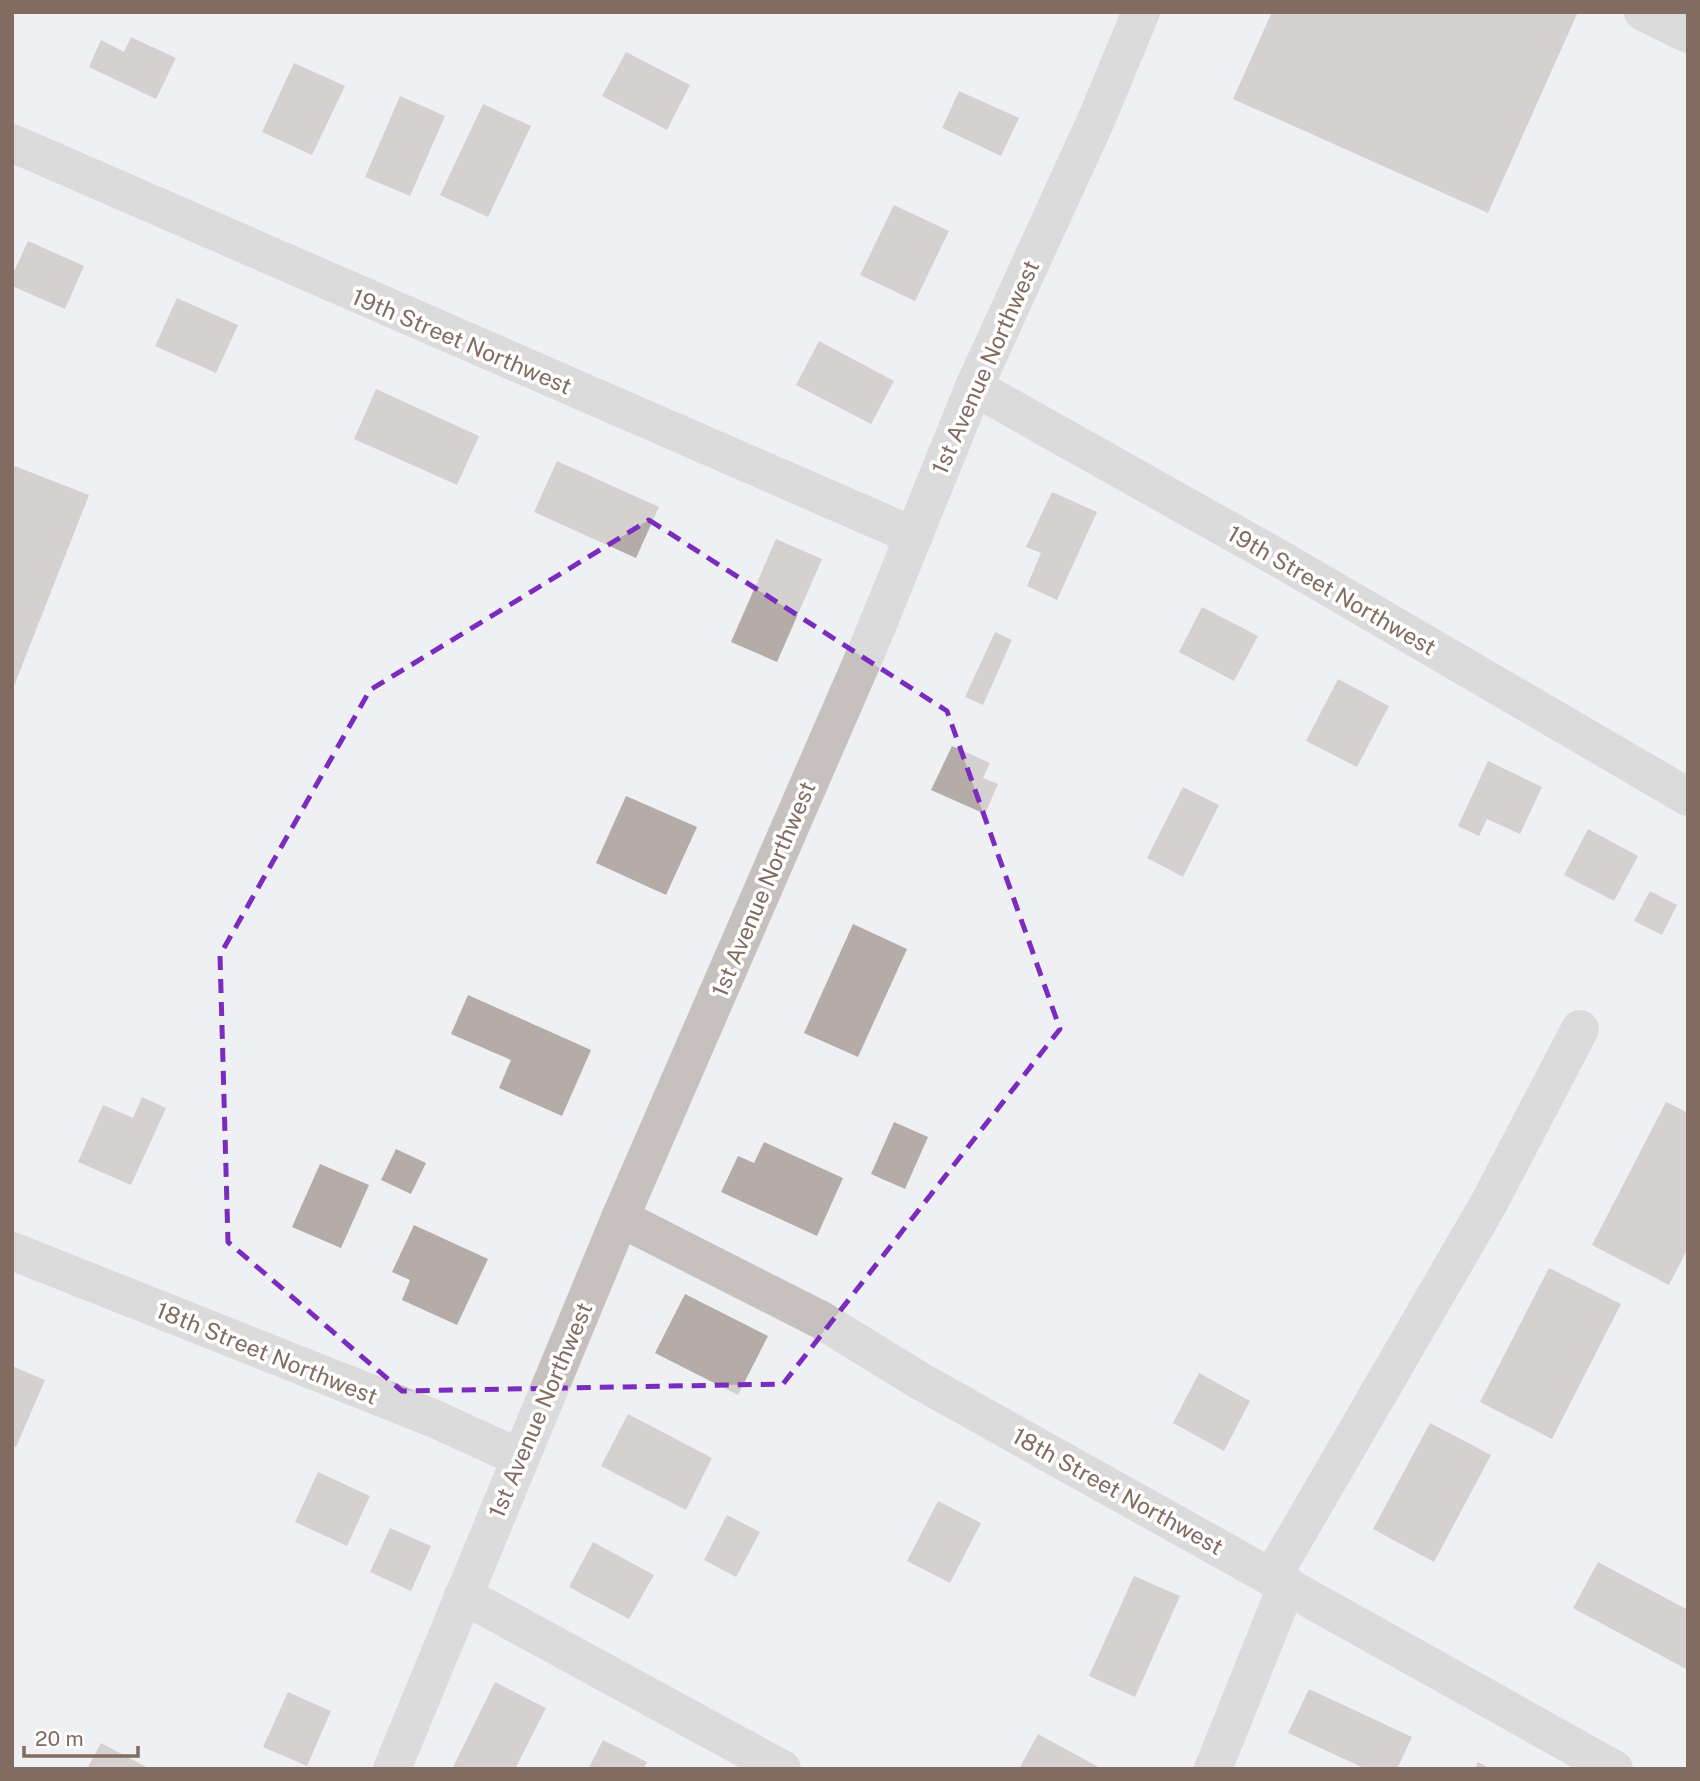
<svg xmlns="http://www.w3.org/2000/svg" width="1700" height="1781" viewBox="0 0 1700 1781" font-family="'Public Sans',sans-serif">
	<rect width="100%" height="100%" fill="#eff0f4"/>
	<!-- building -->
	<g fill="#b5aba7">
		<polygon points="1272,12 1572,12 1577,14 1488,213 1233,99"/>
		<polygon points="131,37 176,58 156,99 89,67 101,40 124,52"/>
		<polygon points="626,52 690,85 667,130 602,96"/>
		<polygon points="294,63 345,86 312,155 262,132"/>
		<polygon points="959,91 1019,118 1001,156 942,128"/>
		<polygon points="400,96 445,116 410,196 365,177"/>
		<polygon points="483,104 531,126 488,217 440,195"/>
		<polygon points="894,205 949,231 915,301 860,275"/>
		<polygon points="28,241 84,266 65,309 12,286 12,276"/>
		<polygon points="177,298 238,325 216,373 155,346"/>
		<polygon points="819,341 894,381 871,424 796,385"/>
		<polygon points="376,389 479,436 457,485 354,439"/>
		<polygon points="557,461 659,507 636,558 534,512"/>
		<polygon points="12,465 89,495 12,691"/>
		<polygon points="1052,492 1097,512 1057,600 1027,586 1041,553 1026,547"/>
		<polygon points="776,539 822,559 777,662 731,642"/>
		<polygon points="1202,607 1258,636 1234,681 1179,652"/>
		<polygon points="995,632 1012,640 983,705 965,697"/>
		<polygon points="1338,679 1389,706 1357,767 1306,741"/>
		<polygon points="952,746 990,763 983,778 998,784 985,814 931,790"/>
		<polygon points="1488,761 1542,787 1520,834 1487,819 1479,836 1458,826"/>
		<polygon points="1183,787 1219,805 1183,877 1147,858"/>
		<polygon points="626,796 697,827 666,895 596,863"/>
		<polygon points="1588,829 1638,856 1614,901 1564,875"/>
		<polygon points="1650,891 1677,905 1662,935 1634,921"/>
		<polygon points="853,924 907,949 858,1057 804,1033"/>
		<polygon points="468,995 591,1050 562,1116 499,1088 511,1060 451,1034"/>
		<polygon points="142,1097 166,1108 131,1185 78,1162 103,1105 133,1118"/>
		<polygon points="1666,1102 1688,1113 1688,1248 1669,1285 1592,1245"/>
		<polygon points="894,1122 928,1137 905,1189 871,1174"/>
		<polygon points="764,1142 843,1178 817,1236 721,1192 738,1156 754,1163"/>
		<polygon points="396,1149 426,1163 411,1194 381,1180"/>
		<polygon points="320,1164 369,1185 341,1248 292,1227"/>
		<polygon points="414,1225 488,1259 457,1325 402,1300 410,1280 392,1272"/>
		<polygon points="1549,1268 1621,1304 1552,1439 1480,1402"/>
		<polygon points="685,1294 768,1336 738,1395 655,1353"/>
		<polygon points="12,1366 45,1380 16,1447 12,1446"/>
		<polygon points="1199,1373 1250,1401 1224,1451 1173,1423"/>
		<polygon points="628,1414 712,1458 686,1510 601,1466"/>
		<polygon points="1430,1423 1491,1455 1434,1562 1373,1529"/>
		<polygon points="318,1472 370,1496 347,1546 295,1522"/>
		<polygon points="938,1501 981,1523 950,1583 907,1561"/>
		<polygon points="727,1515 760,1532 736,1577 704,1560"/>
		<polygon points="390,1528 431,1546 411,1591 370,1572"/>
		<polygon points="593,1542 654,1575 629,1619 569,1587"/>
		<polygon points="1598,1562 1688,1610 1688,1670 1573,1608"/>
		<polygon points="1134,1576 1180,1596 1135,1697 1089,1676"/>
		<polygon points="495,1682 546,1708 515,1769 452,1769"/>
		<polygon points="1309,1689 1412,1737 1397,1769 1366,1769 1288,1733"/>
		<polygon points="288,1692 331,1711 307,1766 263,1747"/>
		<polygon points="1038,1734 1102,1769 1019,1769"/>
		<polygon points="603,1740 647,1762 643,1769 588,1769"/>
		<polygon points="101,1743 150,1769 87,1769"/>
		<polygon points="1478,1762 1491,1769 1475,1769"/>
	</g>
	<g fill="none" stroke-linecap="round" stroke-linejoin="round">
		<!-- minor -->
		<g stroke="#c6c1be" stroke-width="38">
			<polyline points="1643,12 1688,34"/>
			<polyline points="12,143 914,536"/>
			<polyline points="974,387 1287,563 1688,797"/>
			<polyline points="620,1218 821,1320 920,1381 1614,1769"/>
			<polyline points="12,1251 435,1419 520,1458"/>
			<polyline points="1272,1577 1489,1203 1580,1029"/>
			<polyline points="463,1595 782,1769"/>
			<polyline points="392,1769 620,1218 871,641 974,387 1097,118 1141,12"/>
			<polyline points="1213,1769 1287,1585"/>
		</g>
	</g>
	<!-- marked area -->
	<path d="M0 0H1700V1781H0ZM649 520 947 711 1060 1029 783 1384 402 1391 228 1242 220 955 370 690Z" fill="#eff0f4" fill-opacity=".55" fill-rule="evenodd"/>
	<path fill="none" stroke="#7b2cbf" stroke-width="5" stroke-dasharray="14 9" stroke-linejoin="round" d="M649 520 947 711 1060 1029 783 1384 402 1391 228 1242 220 955 370 690Z"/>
	<g text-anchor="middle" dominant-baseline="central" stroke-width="7" stroke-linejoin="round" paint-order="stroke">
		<!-- street labels -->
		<g font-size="23" fill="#826b61" stroke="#fff">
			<text transform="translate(462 341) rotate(23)">19th Street Northwest</text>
			<text transform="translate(985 367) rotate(-66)">1st Avenue Northwest</text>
			<text transform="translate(1332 590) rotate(30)">19th Street Northwest</text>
			<text transform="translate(763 889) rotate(-67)">1st Avenue Northwest</text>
			<text transform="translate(267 1353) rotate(22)">18th Street Northwest</text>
			<text transform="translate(540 1410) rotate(-67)">1st Avenue Northwest</text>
			<text transform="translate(1118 1491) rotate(29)">18th Street Northwest</text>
		</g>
	</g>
	<!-- border -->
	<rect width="1700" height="1781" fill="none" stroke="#826b61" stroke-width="28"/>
	<!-- scale -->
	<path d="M24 1746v10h114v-10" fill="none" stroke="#826b61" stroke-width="3.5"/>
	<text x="35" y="1746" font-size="21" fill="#826b61" stroke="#ffffff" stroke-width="5" paint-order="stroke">20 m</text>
</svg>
